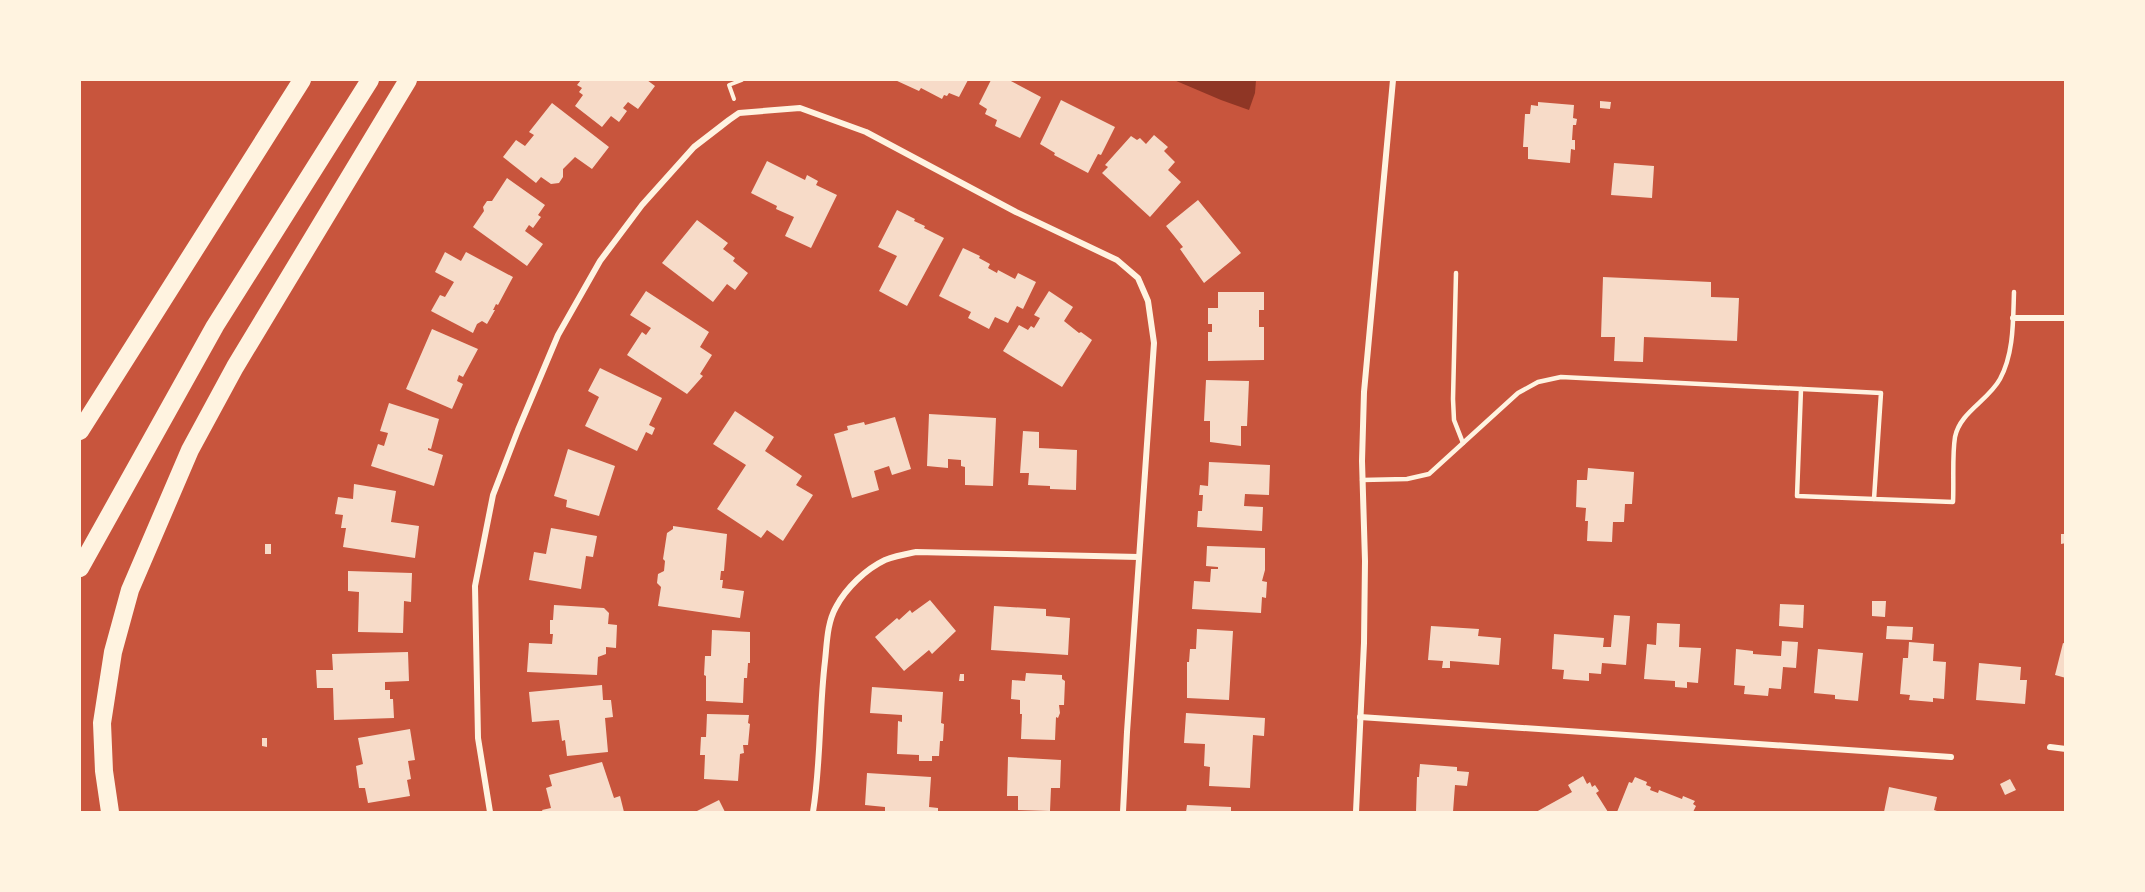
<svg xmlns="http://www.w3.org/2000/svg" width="2145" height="892" viewBox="0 0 2145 892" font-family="Lato,sans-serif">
	<rect width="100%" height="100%" fill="#c8553d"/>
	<!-- water -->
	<polygon fill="#8f3625" points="1174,80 1256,80 1255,93 1249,110 1221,100"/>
	<!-- building -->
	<g fill="#f7dbc8">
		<polygon points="581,80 647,80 655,86 638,109 628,102 623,108 627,111 619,122 611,116 602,127 575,106 583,95 579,92 582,88 577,85"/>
		<polygon points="895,80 968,80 959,97 949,93 947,96 944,95 942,99 921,88 919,91"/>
		<polygon points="991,80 1005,80 1009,81 1009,80 1041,97 1020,138 995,126 997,120 985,114 987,109 979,104"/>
		<polygon points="1061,100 1115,127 1101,155 1098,154 1088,173 1054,155 1055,153 1040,144"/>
		<polygon points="1600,101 1611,102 1610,109 1600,108"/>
		<polygon points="1538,102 1574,105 1573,118 1577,119 1576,125 1573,125 1572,140 1575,140 1575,150 1571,149 1570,163 1528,159 1528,147 1523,147 1525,114 1530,114 1531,105 1538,106"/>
		<polygon points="552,103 609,147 592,169 575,157 563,169 563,177 559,183 551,184 541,177 536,183 503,157 516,140 525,146 534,135 529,132"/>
		<polygon points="1154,135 1168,147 1164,151 1175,162 1168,170 1181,182 1150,217 1102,173 1108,167 1105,165 1131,136 1137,140 1140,138 1146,144"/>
		<polygon points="767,161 805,180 807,175 818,181 816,185 837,195 811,248 785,236 794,217 776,209 777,206 751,193"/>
		<polygon points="1614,163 1654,166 1652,198 1611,195"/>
		<polygon points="507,178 545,205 538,215 541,217 533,228 529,225 525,231 543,244 527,266 473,227 484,211 483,207 487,201 492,201"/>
		<polygon points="1198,200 1241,253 1204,283 1180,249 1183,247 1166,226"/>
		<polygon points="897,210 915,219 914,221 925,226 924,228 944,238 907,306 879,291 897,256 878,247"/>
		<polygon points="697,220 728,243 723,249 735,258 733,261 748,273 735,290 727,284 713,302 662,263"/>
		<polygon points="963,248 980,256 979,258 990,264 988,268 997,273 998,270 1015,279 1018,273 1036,282 1023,309 1017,306 1008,323 995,317 989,329 968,318 971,312 939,296"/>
		<polygon points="445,252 461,261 466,252 513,277 498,305 496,304 493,310 495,310 487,324 482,321 477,324 473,333 431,311 440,295 445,297 454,282 435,272"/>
		<polygon points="1603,277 1711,282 1711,297 1739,298 1737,341 1644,337 1643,362 1614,361 1615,337 1601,337"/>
		<polygon points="646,291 709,332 700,347 712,355 700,374 703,376 687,394 627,355 642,332 646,335 651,328 630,315"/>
		<polygon points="1049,291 1073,307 1064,321 1079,333 1081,332 1092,340 1062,387 1003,351 1019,325 1028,330 1031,326 1034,328 1040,318 1034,315"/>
		<polygon points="1218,292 1264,292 1264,310 1259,310 1259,327 1264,327 1264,360 1208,361 1208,332 1212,332 1212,324 1208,324 1208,308 1218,308"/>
		<polygon points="432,329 478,349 463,377 459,375 457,381 463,384 452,409 406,389"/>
		<polygon points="600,368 662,398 649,425 655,428 652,435 646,432 637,451 585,426 599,397 588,391"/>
		<polygon points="1206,380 1249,381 1247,426 1241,426 1241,446 1210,442 1210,421 1204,421"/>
		<polygon points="389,403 439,419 431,449 428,448 428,450 443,455 434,486 371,466 378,444 384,446 388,433 380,431"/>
		<polygon points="735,411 774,437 765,451 802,476 796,485 813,495 783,541 767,530 761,538 717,509 746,465 713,444"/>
		<polygon points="929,414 996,418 993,486 965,485 965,467 961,466 961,460 948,459 948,468 927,466"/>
		<polygon points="895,417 911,469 892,475 889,466 874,471 879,490 852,498 834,434 848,430 847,426 864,422 865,425"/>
		<polygon points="1023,431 1039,432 1039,448 1077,450 1076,490 1050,489 1050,486 1028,485 1029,473 1020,473"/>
		<polygon points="568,449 615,466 599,516 566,507 567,500 554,496"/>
		<polygon points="1209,462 1270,465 1269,495 1245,494 1244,506 1263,507 1262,531 1197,527 1198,511 1202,511 1203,495 1199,495 1200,485 1208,486"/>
		<polygon points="1588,468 1634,472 1632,504 1625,504 1624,522 1613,522 1612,542 1587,541 1588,521 1585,521 1586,508 1576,507 1577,480 1587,480"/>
		<polygon points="354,484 396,491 391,522 419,526 415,558 343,547 346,528 341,528 343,515 335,514 338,497 353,499"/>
		<polygon points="673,526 727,534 724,571 721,571 720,580 723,580 722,588 744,591 740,618 658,606 661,587 657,583 658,574 664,571 665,561 663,559 667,533 673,529"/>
		<polygon points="551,528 597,536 593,557 586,556 581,589 529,580 534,552 546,554"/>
		<polygon points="2061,534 2066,534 2066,543 2061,544"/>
		<rect x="265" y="544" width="6" height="10"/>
		<polygon points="1207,546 1265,548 1265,570 1262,581 1267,582 1266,598 1262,597 1261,613 1192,609 1194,581 1210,582 1211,569 1218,569 1218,567 1206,566"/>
		<polygon points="348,571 412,573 411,602 404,601 403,633 358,632 359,592 348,591"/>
		<polygon points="930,600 956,631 932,654 929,650 904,671 875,637 897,618 899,620 910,610 912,613"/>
		<polygon points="1872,601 1886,601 1885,617 1872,616"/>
		<polygon points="1780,604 1804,605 1803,628 1779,626"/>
		<polygon points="554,605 604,608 609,613 608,624 617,625 616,648 606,647 606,654 598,657 597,675 527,672 529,643 552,644 553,634 550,634 550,620 553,620"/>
		<polygon points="994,606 1046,609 1046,616 1070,618 1068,655 991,650"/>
		<polygon points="1614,615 1630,616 1626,665 1602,663 1601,674 1589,673 1589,681 1563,679 1564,670 1552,669 1554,634 1604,638 1603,647 1611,647"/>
		<polygon points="1657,623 1680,624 1679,647 1701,648 1698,683 1687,682 1687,688 1675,687 1675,681 1644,679 1647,644 1656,645"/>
		<polygon points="1431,626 1479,629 1478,636 1501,638 1499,665 1450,661 1450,668 1442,668 1443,661 1428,660"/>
		<polygon points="1887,626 1913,627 1912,640 1886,639"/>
		<polygon points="1197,629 1233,631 1229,700 1187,698 1187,662 1189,662 1190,649 1196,649"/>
		<polygon points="712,630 750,632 750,663 748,663 747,678 744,678 743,703 706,701 706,676 704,675 705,656 711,656"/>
		<polygon points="1782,641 1798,642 1796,668 1783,667 1781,689 1769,688 1768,696 1744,694 1745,686 1734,685 1736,649 1753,651 1753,654 1781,656"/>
		<polygon points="1909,642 1934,644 1933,661 1946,662 1944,699 1933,698 1933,702 1909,700 1910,695 1900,694 1903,658 1908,658"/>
		<polygon points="2063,643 2066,644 2066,678 2055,675"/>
		<polygon points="1818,649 1863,653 1858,701 1835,699 1835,695 1814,693"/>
		<polygon points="408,652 409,681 385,682 385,690 390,690 390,699 393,699 394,718 334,720 333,688 317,688 316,670 333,670 332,654"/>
		<polygon points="1979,663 2021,667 2020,680 2027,680 2025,704 1976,700"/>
		<polygon points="1026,673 1062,675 1062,679 1065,681 1064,705 1059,705 1060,713 1058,718 1056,717 1055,740 1021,739 1022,714 1020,714 1020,700 1011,699 1012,680 1025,681"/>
		<polygon points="960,674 964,674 964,681 959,681"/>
		<polygon points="602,685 603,700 611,700 613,717 605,718 608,752 567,756 565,740 562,741 559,720 532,722 529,692"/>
		<polygon points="872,687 943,692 941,723 944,724 943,741 940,741 939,756 932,756 932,761 919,761 919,755 897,754 898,721 902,722 902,715 870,713"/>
		<polygon points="1186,713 1265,718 1264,736 1253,735 1250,788 1209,786 1210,767 1204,766 1205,744 1184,743"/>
		<polygon points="707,714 749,715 748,723 750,724 748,745 743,745 744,753 740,754 738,781 704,779 705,755 700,755 701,737 706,737"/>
		<polygon points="410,729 415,760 408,761 411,779 407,780 410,796 368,803 365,788 359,788 356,766 363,764 358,738"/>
		<polygon points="262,738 267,738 267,747 262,746"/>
		<polygon points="1008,757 1061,760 1060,788 1051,788 1050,811 1018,810 1018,796 1007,796"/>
		<polygon points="602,762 614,798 620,796 624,812 543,812 542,810 551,808 546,788 552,786 549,775"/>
		<polygon points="1420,764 1457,767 1457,771 1469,772 1467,786 1455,785 1453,812 1416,812 1417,777 1419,777"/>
		<polygon points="867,773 931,777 929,807 938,808 938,812 885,812 885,807 865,805"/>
		<polygon points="1583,776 1587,784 1590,782 1592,787 1595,785 1599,791 1596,793 1608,812 1536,812 1572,792 1568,785"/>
		<polygon points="1635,777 1647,782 1646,785 1651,787 1650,790 1658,793 1659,790 1682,799 1683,796 1695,801 1693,804 1696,806 1693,812 1617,812 1629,782 1632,783"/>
		<polygon points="2010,779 2016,790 2005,795 2000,784"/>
		<polygon points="1889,787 1937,797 1934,810 1940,812 1884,812"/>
		<polygon points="719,800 725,812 695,812"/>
		<polygon points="1187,805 1231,807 1231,812 1186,812"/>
	</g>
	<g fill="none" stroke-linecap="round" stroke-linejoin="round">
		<!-- path -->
		<polyline stroke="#fff3e0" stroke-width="4" points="734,99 729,85 742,80"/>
		<!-- service -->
		<g stroke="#fff3e0" stroke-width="4.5">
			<polyline points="1456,273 1453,399 1454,420 1463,443"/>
			<polyline points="1801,389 1797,496 1874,499"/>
			<path d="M1362 480 1407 479 1429 474 1518 393 1538 382 1561 377 1881 393 1874 499 1953 502C1954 482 1952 456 1955 437 1960 412 1988 401 2000 379 2014 353 2013 321 2014 292"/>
		</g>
		<!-- minor -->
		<g stroke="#fff3e0" stroke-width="6">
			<polyline points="2013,318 2066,318"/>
			<polyline points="1360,717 1951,757"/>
			<polyline points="2050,747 2066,749"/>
			<polyline points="490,812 478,738 475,586 493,495 518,430 558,335 600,261 642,205 694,147 729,120 739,113 800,108 866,132 1016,212 1117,260 1138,278 1148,301 1154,343 1127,732 1123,812"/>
			<path d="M813 812C821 763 819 711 825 661 827 643 827 623 836 607 846 588 866 569 885 560 895 556 906 554 916 552L1139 557"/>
			<polyline points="1356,812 1364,643 1365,561 1362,461 1364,392 1393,80"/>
		</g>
		<!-- motorway -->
		<g stroke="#fff3e0" stroke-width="18">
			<polyline points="80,431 302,80"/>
			<polyline points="80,568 215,326 370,80"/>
			<polyline points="110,812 104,771 102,723 113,652 130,590 190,450 235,367 408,80"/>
		</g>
	</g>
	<!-- border -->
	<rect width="2145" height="892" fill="none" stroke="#fff3e0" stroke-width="162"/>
</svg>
